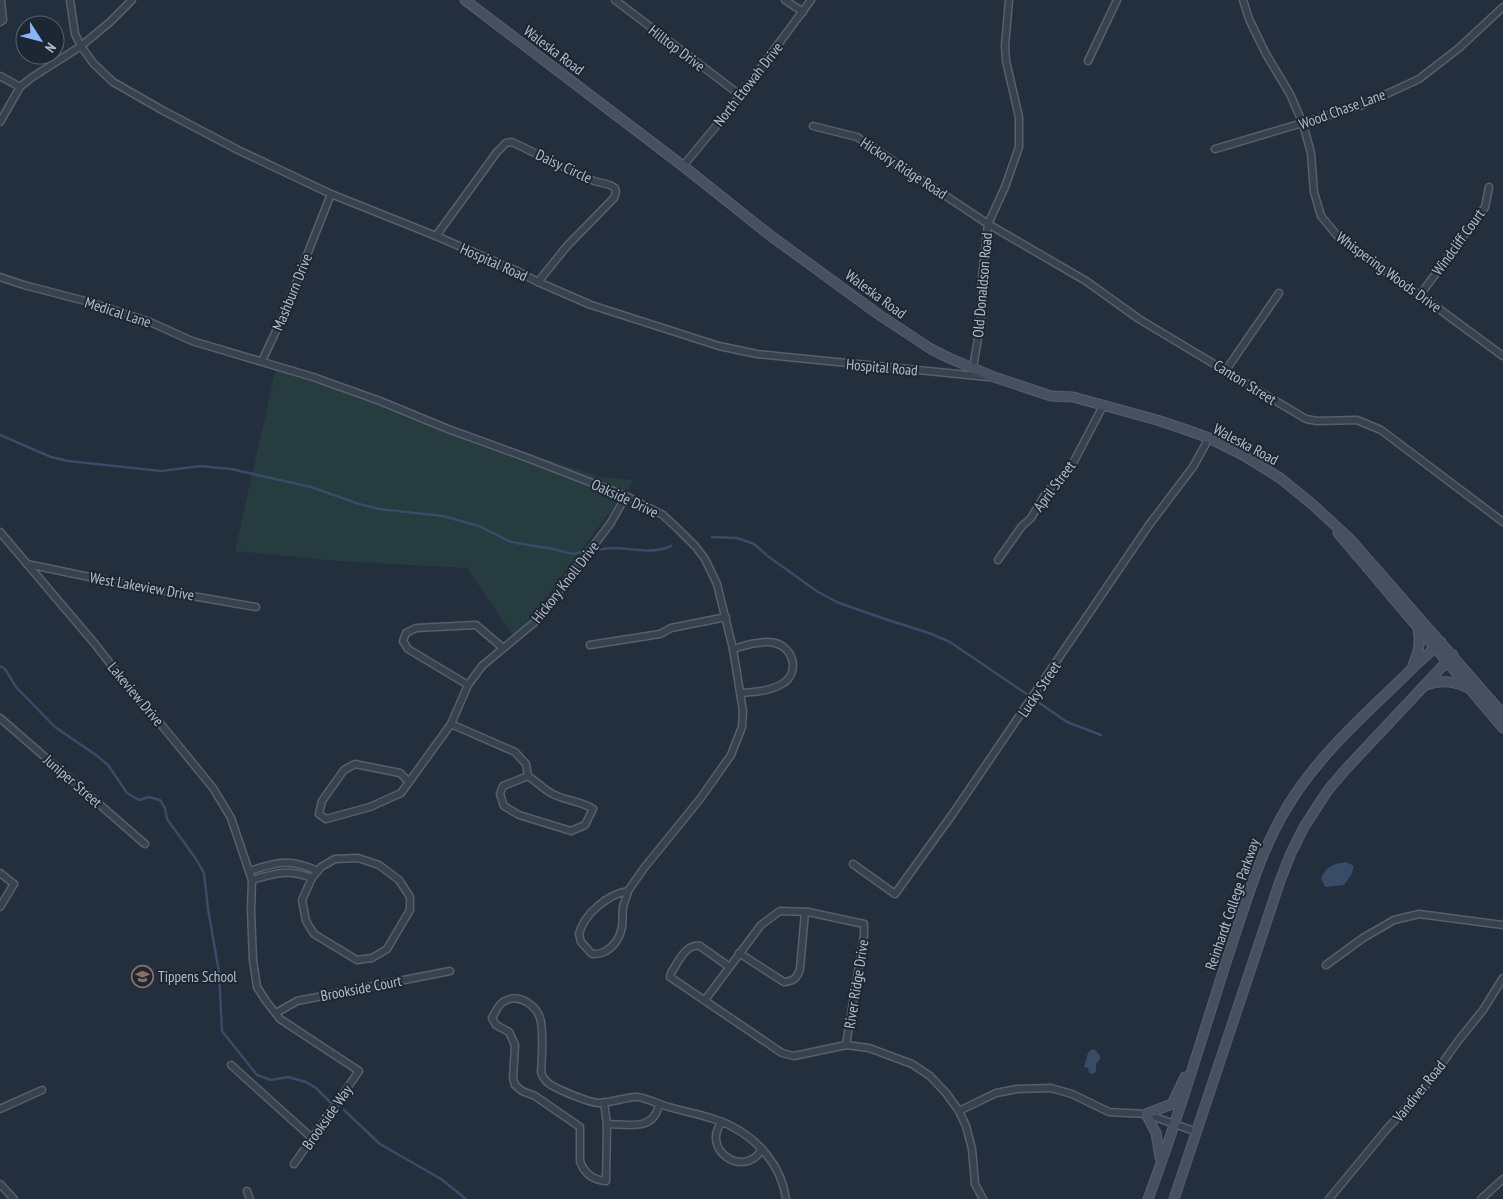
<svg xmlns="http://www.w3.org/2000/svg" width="1503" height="1199" viewBox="0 0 1503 1199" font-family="'PT Sans Narrow',sans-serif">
	<rect width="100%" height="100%" fill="#242f3e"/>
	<!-- green -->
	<polygon fill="#263c3f" points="276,368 600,477 634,480 515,639 467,568 338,561 235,551"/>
	<!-- water -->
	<g fill="#394c67">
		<path d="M1346 862 1354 866 1351 875 1344 885 1325 887 1321 878C1327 866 1333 864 1346 862Z"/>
		<polygon points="1092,1049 1096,1050 1097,1053 1100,1055 1100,1059 1096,1064 1096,1071 1093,1074 1089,1073 1088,1068 1084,1067 1088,1053"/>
	</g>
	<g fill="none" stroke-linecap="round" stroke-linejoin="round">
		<!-- stream -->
		<g stroke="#394c67" stroke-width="2.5">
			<polyline points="0,435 51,457 68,461 161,471 200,466 231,469 311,487 359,504 379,509 443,516 479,526 511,542 553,549 573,554 582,552"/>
			<polyline points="712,537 737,538 754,544 769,557 818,592 839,603 885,619 929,633 950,642 1028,695"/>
			<path d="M597 550C602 549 607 548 613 548 633 548 651 555 671 546"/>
			<polyline points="0,666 5,669 16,687 55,727 96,755 108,765 127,793 139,800 149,797 160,800 165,808 167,819 196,859 204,873 208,909 219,972 222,1031 257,1075 271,1080 288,1077 306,1082 316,1088 330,1102"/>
			<polyline points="1038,702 1067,722 1101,735"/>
			<polyline points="344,1110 380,1144 441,1179 466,1199"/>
		</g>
		<defs>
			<g id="street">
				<polyline points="70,0 75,34 81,46 93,63 113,82 162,110 238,150 331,194 436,236 517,271 538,282 591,305 719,346 757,354 988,377"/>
				<polyline points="615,0 740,95"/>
				<polyline points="785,0 803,12"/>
				<polyline points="1243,0 1249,19 1266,54 1290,94 1303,124 1311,153 1314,192 1321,216 1340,239 1420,295 1503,356"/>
				<polyline points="0,22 3,20 1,0"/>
				<polyline points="1088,61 1117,0"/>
				<polyline points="0,76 20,87"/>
				<polyline points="0,122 20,87 31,78 81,46 110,22 132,0"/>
				<polyline points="813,126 857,137 988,224 1086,281 1139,319 1306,419 1317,421 1357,420 1381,430 1503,522"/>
				<polyline points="1215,149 1363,105 1419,79 1459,48 1503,7"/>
				<polyline points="683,166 731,108 811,0"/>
				<polyline points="436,236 497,152 506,143 512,142 572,171 594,181 610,185 615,188 616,192 614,198 567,246 538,282"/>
				<polyline points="0,277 24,285 89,302 150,322 192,341 313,377 380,401 448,429 525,457 626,496 663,515 678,529 696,547 705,559 717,584 733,649 743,711 742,727 731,755 700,799 644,868 628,891"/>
				<polyline points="1420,295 1485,207 1489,187"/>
				<polyline points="262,361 283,316 331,194"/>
				<polyline points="973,368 981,321 982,278 988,224 1005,187 1019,147 1019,117 1006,61 1005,46 1009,0"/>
				<polyline points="1226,370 1279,293"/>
				<polyline points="0,532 95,644 126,684 164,728 213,788 231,818 252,880 251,910 253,960 257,987 266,1001 280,1019 359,1071 294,1164"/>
				<polyline points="998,560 1022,526 1031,518 1046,493 1072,465 1103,406"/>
				<polyline points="27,564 118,583 256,607"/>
				<polyline points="590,645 660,634 671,628 726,617"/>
				<path d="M733 649C746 645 762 640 775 643 792 647 800 670 785 682 773 691 755 692 741 693"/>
				<polyline points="468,685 408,649 403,641 406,633 416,628 476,625 503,648"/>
				<polyline points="0,718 145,844"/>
				<polyline points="451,724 515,752 526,764 528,776"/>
				<polygon points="355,764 400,773 409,782 401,793 370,807 326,819 319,814 322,801 344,770"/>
				<path d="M528 776C536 781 543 789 551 793 564 801 580 800 593 809L585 825 571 831 519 815 504 806 500 794 503 786Z"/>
				<polyline points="409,782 451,724 468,685 482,666 536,621 610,524 626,496"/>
				<polygon points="358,858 379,865 399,880 410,897 410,910 387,949 372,958 357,960 314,934 306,921 302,900 312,878 321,867 335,859"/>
				<polyline points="853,864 895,894 954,812 1149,525 1193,467 1209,438"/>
				<path d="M249 871C278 862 289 858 318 871"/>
				<polyline points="0,873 14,884 0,907"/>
				<path d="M252 880C275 873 288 869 312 878"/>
				<path d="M628 891C627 897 624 902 623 907 622 914 623 921 622 927 619 942 608 955 592 954L581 942 579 934C584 914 608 894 628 891Z"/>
				<path d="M739 953 784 982C794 981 797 978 800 969L805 912"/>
				<polyline points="1326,965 1363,938 1394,920 1419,914 1503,925"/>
				<path d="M728 966 700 946C686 943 678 962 671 973L670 977 782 1053 794 1056 846 1045 869 1048 912 1064 930 1076 946 1093 959 1111 966 1126 972 1149 975 1184 983 1199"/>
				<polyline points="705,1000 761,925 780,911 808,912 864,924 864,935 846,1045"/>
				<polyline points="276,1013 297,1001 450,971"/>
				<polyline points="231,1065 312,1138"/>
				<path d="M604 1102 607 1124 606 1181C593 1180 584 1173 580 1161V1127L535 1096 522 1091 515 1085 513 1078 515 1045 509 1032 496 1025 492 1018C495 1013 498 1005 503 1002 518 992 538 1005 541 1022 543 1036 542 1058 541 1072 542 1076 544 1079 547 1082 553 1088 590 1103 599 1103 611 1103 625 1097 637 1097 644 1097 661 1105 669 1107 689 1113 712 1116 731 1126 759 1140 782 1167 786 1199"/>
				<polyline points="0,1109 42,1090"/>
				<polyline points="959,1111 996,1093 1017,1089 1051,1088 1072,1094 1109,1112 1146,1114 1197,1132"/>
				<path d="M722 1122C700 1149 744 1180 762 1149"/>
				<path d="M607 1124C628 1124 653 1132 659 1105"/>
				<polyline points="0,1184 14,1199"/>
				<polyline points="247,1191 250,1199"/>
				<polyline points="1329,1199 1386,1130 1429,1082 1458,1041 1483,1010 1503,978"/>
				<polyline points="1481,1199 1503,1179"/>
			</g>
			<g id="secondary">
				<polyline points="465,0 683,166 771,236 878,314 931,349 949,358 994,377 1051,396 1073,397 1157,420 1184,429 1209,438 1243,455 1280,478 1312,504 1351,540 1503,714"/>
				<polyline points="1338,533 1503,728"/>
				<path d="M1413 665C1419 653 1421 642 1418 629"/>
				<path d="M1426 685C1440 680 1453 681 1466 687"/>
				<polyline points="1160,1158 1156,1133 1146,1114 1172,1104 1185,1077"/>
				<path d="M1148 1199C1180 1115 1204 1029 1232 944 1248 896 1262 847 1289 804 1315 762 1350 728 1386 694 1404 676 1422 659 1441 642"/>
				<polyline points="1174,1199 1280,881 1291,853 1304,827 1328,790 1346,769 1453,655"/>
			</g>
		</defs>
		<!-- street casing -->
		<use href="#street" stroke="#565f6c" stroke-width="9"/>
		<!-- secondary casing -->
		<use href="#secondary" stroke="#565f6c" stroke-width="11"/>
		<!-- street -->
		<use href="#street" stroke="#38414e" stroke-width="6"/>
		<!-- secondary -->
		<use href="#secondary" stroke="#465061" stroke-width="9"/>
	</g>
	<!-- icons -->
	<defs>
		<symbol id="school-ring" viewBox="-11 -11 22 22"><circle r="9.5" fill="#1d2633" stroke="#8d6e63" stroke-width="1.5"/><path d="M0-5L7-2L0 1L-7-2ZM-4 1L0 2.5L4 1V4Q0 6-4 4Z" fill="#8d6e63"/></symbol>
	</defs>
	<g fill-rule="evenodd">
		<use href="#school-ring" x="130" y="964" width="25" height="25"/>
	</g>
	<g text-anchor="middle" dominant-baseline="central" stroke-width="4" stroke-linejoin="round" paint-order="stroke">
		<!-- street labels -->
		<g font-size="15" fill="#b4bcc9" stroke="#1d2633">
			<text transform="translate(677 48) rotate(37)">Hilltop Drive</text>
			<text transform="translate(554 50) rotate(37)">Waleska Road</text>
			<text transform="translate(748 84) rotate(-52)">North Etowah Drive</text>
			<text transform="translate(1342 109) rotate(-20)">Wood Chase Lane</text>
			<text transform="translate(564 166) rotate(25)">Daisy Circle</text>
			<text transform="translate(904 168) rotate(33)">Hickory Ridge Road</text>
			<text transform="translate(1458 242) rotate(-54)">Windcliff Court</text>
			<text transform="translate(494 262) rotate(24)">Hospital Road</text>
			<text transform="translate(1389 272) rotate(36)">Whispering Woods Drive</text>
			<text transform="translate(982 285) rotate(-85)">Old Donaldson Road</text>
			<text transform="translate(292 292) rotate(-68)">Mashburn Drive</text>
			<text transform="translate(876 294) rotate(36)">Waleska Road</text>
			<text transform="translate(118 312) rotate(18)">Medical Lane</text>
			<text transform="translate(882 367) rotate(5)">Hospital Road</text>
			<text transform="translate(1245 382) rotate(32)">Canton Street</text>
			<text transform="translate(1246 444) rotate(28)">Waleska Road</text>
			<text transform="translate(1054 486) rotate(-53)">April Street</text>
			<text transform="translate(625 498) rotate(25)">Oakside Drive</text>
			<text transform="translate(565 582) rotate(-52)">Hickory Knoll Drive</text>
			<text transform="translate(142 586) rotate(10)">West Lakeview Drive</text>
			<text transform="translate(1039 689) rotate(-56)">Lucky Street</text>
			<text transform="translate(136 694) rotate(50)">Lakeview Drive</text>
			<text transform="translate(73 781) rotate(41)">Juniper Street</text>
			<text transform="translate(1232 904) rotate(-71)">Reinhardt College Parkway</text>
			<text transform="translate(856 984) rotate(-81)">River Ridge Drive</text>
			<text transform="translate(361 988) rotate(-11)">Brookside Court</text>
			<text transform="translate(1419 1091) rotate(-51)">Vandiver Road</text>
			<text transform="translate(327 1117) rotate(-55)">Brookside Way</text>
		</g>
		<!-- poi labels -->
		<g font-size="15" fill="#b4bcc9" stroke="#1d2633" text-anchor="start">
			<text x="158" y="976">Tippens School</text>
		</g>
	</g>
	<!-- north arrow -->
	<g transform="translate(40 40) rotate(126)"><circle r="24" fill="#1d2633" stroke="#59626f"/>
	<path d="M0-4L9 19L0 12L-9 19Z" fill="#8ab4f8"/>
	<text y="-8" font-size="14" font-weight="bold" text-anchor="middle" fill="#b4bcc9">N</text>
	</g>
</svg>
